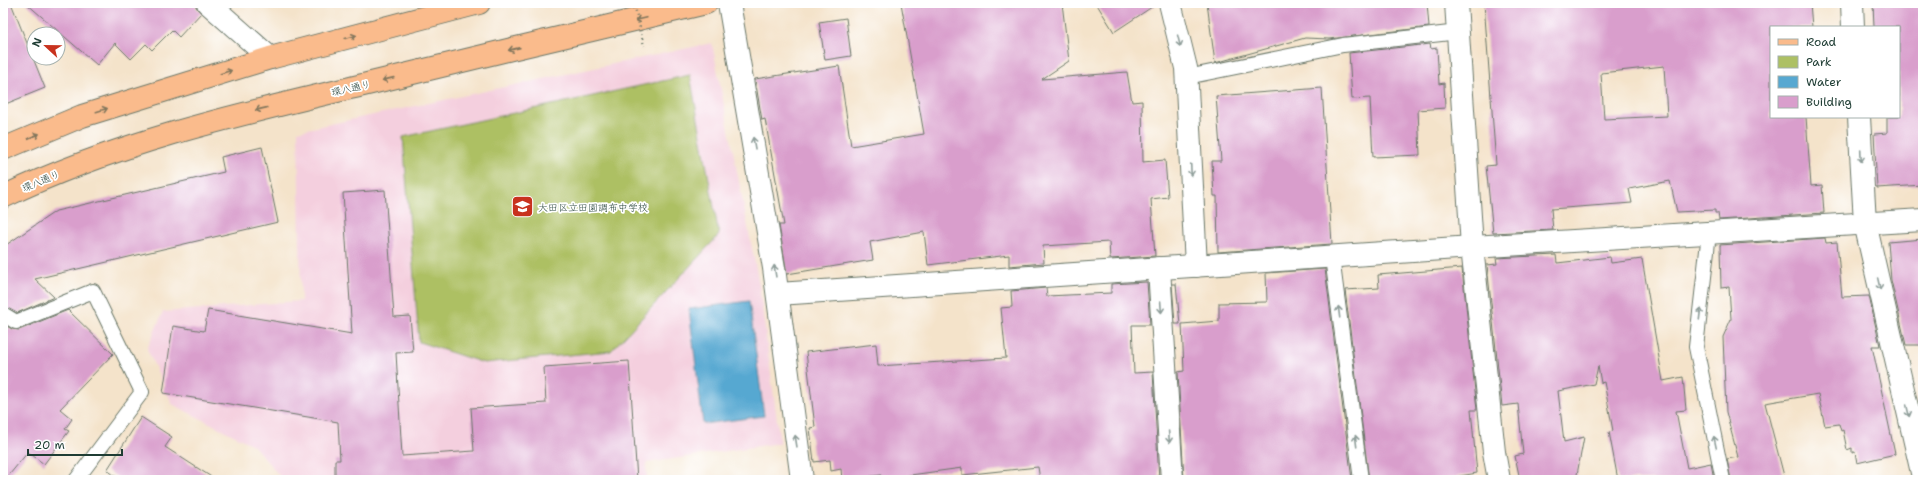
<svg xmlns="http://www.w3.org/2000/svg" width="1926" height="483" viewBox="0 0 1926 483" font-family="'Shantell Sans','Klee One',sans-serif">
	<rect width="100%" height="100%" fill="#fff"/>
	<filter id="ink" filterUnits="userSpaceOnUse"><feTurbulence type="fractalNoise" baseFrequency=".025" numOctaves="2"/><feDisplacementMap in="SourceGraphic" scale="8" xChannelSelector="R" yChannelSelector="G"/><feConvolveMatrix kernelMatrix="1 2 1 2 8 2 1 2 1" color-interpolation-filters="sRGB"/></filter>
	<filter id="wash" filterUnits="userSpaceOnUse"><feTurbulence type="fractalNoise" baseFrequency=".012" numOctaves="4" result="noise"/><feDisplacementMap in="SourceGraphic" scale="16" xChannelSelector="R" yChannelSelector="G"/><feGaussianBlur stdDeviation="0.9" result="paint"/><feColorMatrix in="noise" values="0 0 0 0 0 0 0 0 0 0 0 0 0 0 0 0 0 1.4 0 .05"/><feComposite in="paint" operator="in"/></filter>
	<g filter="url(#wash)">
		<rect width="100%" height="100%" fill="#f4e3ca"/>
		<!-- built -->
		<polygon fill="#f4cfde" points="712,43 759,284 780,443 646,463 647,480 283,480 253,445 172,404 147,349 163,312 301,301 298,131"/>
		<!-- green -->
		<polygon fill="#adc064" stroke="#667e4c" points="690,75 719,235 611,351 484,363 419,342 403,137"/>
		<!-- water -->
		<polygon fill="#57a8d1" stroke="#3b7282" points="749,301 764,416 703,424 689,309"/>
		<g id="blocks">
			<!-- building -->
			<g fill="#d99ecc" fill-rule="evenodd">
				<polygon points="3,3 11,3 45,88 3,105"/>
				<polygon points="26,3 196,3 196,7 201,13 179,37 172,30 152,50 146,44 131,59 115,43 97,65"/>
				<polygon points="901,3 1062,3 1069,61 1042,79 1127,72 1132,102 1142,101 1143,162 1165,160 1168,197 1151,199 1155,256 1110,259 1109,242 1043,246 1044,263 1009,266 1009,255 928,265 924,232 870,242 873,260 787,274 779,225 784,225 765,119 762,120 755,79 839,66 851,146 924,134"/>
				<polygon points="1096,3 1158,3 1114,32"/>
				<polygon points="1207,3 1427,3 1429,27 1329,39 1305,38 1215,63"/>
				<path d="M1484 3H1810L1812 27H1771V117H1806L1811 186 1822 185 1824 213 1719 220 1718 213H1715V210L1677 212 1670 181 1629 189 1632 203 1551 209 1553 230 1493 233 1486 166 1496 165ZM1664 66 1667 116 1604 119 1601 73Z"/>
				<polygon points="1873,3 1923,3 1923,185 1877,188 1874,134 1887,133 1887,117 1899,117 1899,27 1874,27"/>
				<polygon points="846,18 851,56 825,60 819,22"/>
				<polygon points="1430,44 1431,49 1437,48 1439,84 1444,83 1445,108 1418,110 1420,155 1373,157 1370,98 1352,99 1349,53"/>
				<polygon points="1322,88 1332,244 1218,252 1217,196 1214,196 1212,161 1221,161 1216,96"/>
				<polygon points="262,147 278,222 35,279 54,297 17,313 3,306 3,247 56,211 224,172 221,157"/>
				<polygon points="385,190 394,317 410,316 413,352 396,353 402,456 474,451 471,408 546,403 544,367 629,361 637,480 335,480 335,460 340,460 338,422 163,393 173,326 204,331 208,310 352,334 343,193"/>
				<polygon points="1825,238 1826,243 1837,242 1842,297 1869,296 1880,346 1872,346 1895,454 1857,463 1855,452 1852,453 1852,448 1847,450 1843,430 1841,431 1839,424 1825,426 1818,394 1765,403 1785,480 1731,480 1727,459 1738,457 1726,412 1723,337 1731,319 1729,287 1721,288 1720,245"/>
				<polygon points="1923,239 1923,345 1906,345 1891,280 1888,242"/>
				<polygon points="1556,255 1557,263 1610,257 1611,263 1642,259 1663,381 1683,377 1686,410 1676,411 1687,468 1711,463 1714,480 1618,480 1609,432 1613,431 1604,382 1601,383 1598,366 1594,384 1558,391 1564,442 1584,437 1576,480 1520,480 1515,456 1523,454 1518,404 1502,406 1487,265 1497,264 1496,258"/>
				<polygon points="1462,268 1477,410 1471,410 1477,473 1438,480 1369,480 1345,290 1379,288 1378,275"/>
				<polygon points="1325,269 1352,480 1184,480 1178,372 1184,371 1182,324 1219,321 1219,303 1267,302 1266,273"/>
				<polygon points="1147,282 1150,325 1132,325 1134,373 1153,372 1159,480 1040,480 1038,467 962,475 962,468 881,479 881,475 842,480 841,469 831,471 830,460 814,462 810,428 815,427 806,352 876,344 878,366 1006,358 1001,308 1012,307 1011,291 1046,288 1047,296 1111,293 1111,284"/>
				<polygon points="1172,284 1176,284 1180,324 1175,324"/>
				<polygon points="68,310 113,354 60,409 72,419 65,429 69,431 44,464 28,452 5,480 3,480 3,324 12,329 19,330"/>
				<polygon points="141,417 172,437 165,447 216,480 121,480 107,470"/>
			</g>
		</g>
	</g>
	<g filter="url(#ink)">
		<use href="#blocks" fill-opacity="0" stroke="#6a7768" stroke-width="1"/>
		<g fill="none" stroke-linecap="round" stroke-linejoin="round">
			<defs>
				<g id="service">
					<polyline points="1187,77 1343,45 1459,32"/>
					<polyline points="1709,233 1696,347 1723,480"/>
					<polyline points="1332,257 1361,480"/>
					<polyline points="3,314 16,322 93,291 142,392 76,480"/>
				</g>
				<g id="minor">
					<polyline points="208,3 270,58"/>
					<polyline points="729,3 774,268 802,480"/>
					<polyline points="1170,3 1186,68 1196,266"/>
					<polyline points="1456,3 1472,247 1494,452 1499,480"/>
					<polyline points="1852,3 1853,27"/>
					<polyline points="1859,117 1865,223 1923,477"/>
					<polyline points="1159,268 1172,480"/>
					<polyline points="778,294 1472,247 1923,220"/>
				</g>
				<g id="primary">
					<polyline points="3,149 82,116 270,58 479,3"/>
					<path d="M3 197C117 142 240 114 363 85 477 57 592 30 706 3"/>
				</g>
			</defs>
			<!-- service casing -->
			<use href="#service" stroke="#6a7768" stroke-width="16"/>
			<!-- minor casing -->
			<use href="#minor" stroke="#6a7768" stroke-width="24"/>
			<!-- primary casing -->
			<use href="#primary" stroke="#6a7768" stroke-width="24"/>
			<!-- service -->
			<use href="#service" stroke="#fff" stroke-width="14"/>
			<!-- minor -->
			<use href="#minor" stroke="#fff" stroke-width="22"/>
			<!-- primary -->
			<use href="#primary" stroke="#fabb8c" stroke-width="22"/>
			<!-- path-bridge -->
			<polyline stroke="#6a7768" stroke-width="2.5" stroke-dasharray="1 3" stroke-linecap="butt" points="634,3 644,46"/>
		</g>
		<!-- one-way arrows -->
		<defs><path id="oneway-shaft" d="M-6 0H5M1.5-3L5.5 0L1.5 3" fill="none" stroke-width="1.6" stroke-linecap="round" stroke-linejoin="round"/></defs>
		<g stroke="#82765c">
			<use href="#oneway-shaft" transform="translate(641 19) rotate(167)"/>
			<use href="#oneway-shaft" transform="translate(351 37) rotate(-15)"/>
			<use href="#oneway-shaft" transform="translate(514 49) rotate(167)"/>
			<use href="#oneway-shaft" transform="translate(226 72) rotate(-17)"/>
			<use href="#oneway-shaft" transform="translate(388 79) rotate(167)"/>
			<use href="#oneway-shaft" transform="translate(261 109) rotate(167)"/>
			<use href="#oneway-shaft" transform="translate(102 110) rotate(-17)"/>
			<use href="#oneway-shaft" transform="translate(34 136) rotate(-23)"/>
		</g>
		<g stroke="#8f9e9a">
			<use href="#oneway-shaft" transform="translate(1179 41) rotate(76)"/>
			<use href="#oneway-shaft" transform="translate(754 143) rotate(-100)"/>
			<use href="#oneway-shaft" transform="translate(1861 156) rotate(87)"/>
			<use href="#oneway-shaft" transform="translate(1191 170) rotate(87)"/>
			<use href="#oneway-shaft" transform="translate(775 271) rotate(-99)"/>
			<use href="#oneway-shaft" transform="translate(1879 284) rotate(77)"/>
			<use href="#oneway-shaft" transform="translate(1161 307) rotate(86)"/>
			<use href="#oneway-shaft" transform="translate(1339 312) rotate(-97)"/>
			<use href="#oneway-shaft" transform="translate(1700 314) rotate(-83)"/>
			<use href="#oneway-shaft" transform="translate(1908 411) rotate(77)"/>
			<use href="#oneway-shaft" transform="translate(1169 437) rotate(86)"/>
			<use href="#oneway-shaft" transform="translate(796 441) rotate(-99)"/>
			<use href="#oneway-shaft" transform="translate(1356 441) rotate(-97)"/>
			<use href="#oneway-shaft" transform="translate(1715 442) rotate(-102)"/>
		</g>
	</g>
	<!-- icons -->
	<defs>
		<symbol id="school-square" viewBox="-11 -11 22 22"><rect x="-9" y="-9" width="18" height="18" rx="4" fill="#c8321e" stroke="#fff"/><path d="M0-5L7-2L0 1L-7-2ZM-4 1L0 2.5L4 1V4Q0 6-4 4Z" fill="#fff"/></symbol>
	</defs>
	<g fill-rule="evenodd">
		<use href="#school-square" x="510" y="194" width="25" height="25"/>
	</g>
	<g text-anchor="middle" dominant-baseline="central" stroke-width="3.5" stroke-linejoin="round" paint-order="stroke">
		<!-- street labels -->
		<g font-size="10" fill="#1f3d34" stroke="#fff">
			<text transform="translate(351 88) rotate(-13)">環八通り</text>
			<text transform="translate(41 181) rotate(-23)">環八通り</text>
		</g>
		<!-- poi labels -->
		<g font-size="10" fill="#1f3d34" stroke="#fff" text-anchor="start">
			<text x="538" y="207">大田区立田園調布中学校</text>
		</g>
	</g>
	<!-- margin -->
	<rect width="1926" height="483" fill="none" stroke="#fff" stroke-width="16"/>
	<!-- legend -->
	<rect x="1770" y="26" width="130" height="92" fill="#ffffff" stroke="#a5b1ae"/>
	<rect x="1778" y="39" width="20" height="6" fill="#fabb8c" stroke="#a5b1ae"/>
	<text x="1806" y="46" font-size="12" fill="#1f3d34">Road</text>
	<rect x="1778" y="56" width="20" height="12" fill="#adc064" stroke="#a5b1ae"/>
	<text x="1806" y="66" font-size="12" fill="#1f3d34">Park</text>
	<rect x="1778" y="76" width="20" height="12" fill="#57a8d1" stroke="#a5b1ae"/>
	<text x="1806" y="86" font-size="12" fill="#1f3d34">Water</text>
	<rect x="1778" y="96" width="20" height="12" fill="#d99ecc" stroke="#a5b1ae"/>
	<text x="1806" y="106" font-size="12" fill="#1f3d34">Building</text>
	<!-- north arrow -->
	<g transform="translate(46 46) rotate(292)"><circle r="19" fill="#ffffff" stroke="#a5b1ae"/>
	<path d="M0-3L7 15L0 10L-7 15Z" fill="#c8321e"/>
	<text y="-6" font-size="11" font-weight="bold" text-anchor="middle" fill="#1f3d34">N</text>
	</g>
	<!-- scale -->
	<path d="M28 449v6h94v-6" fill="none" stroke="#1f3d34" stroke-width="2"/>
	<text x="34" y="449" font-size="12" fill="#1f3d34" stroke="#ffffff" stroke-width="3" paint-order="stroke">20 m</text>
</svg>
